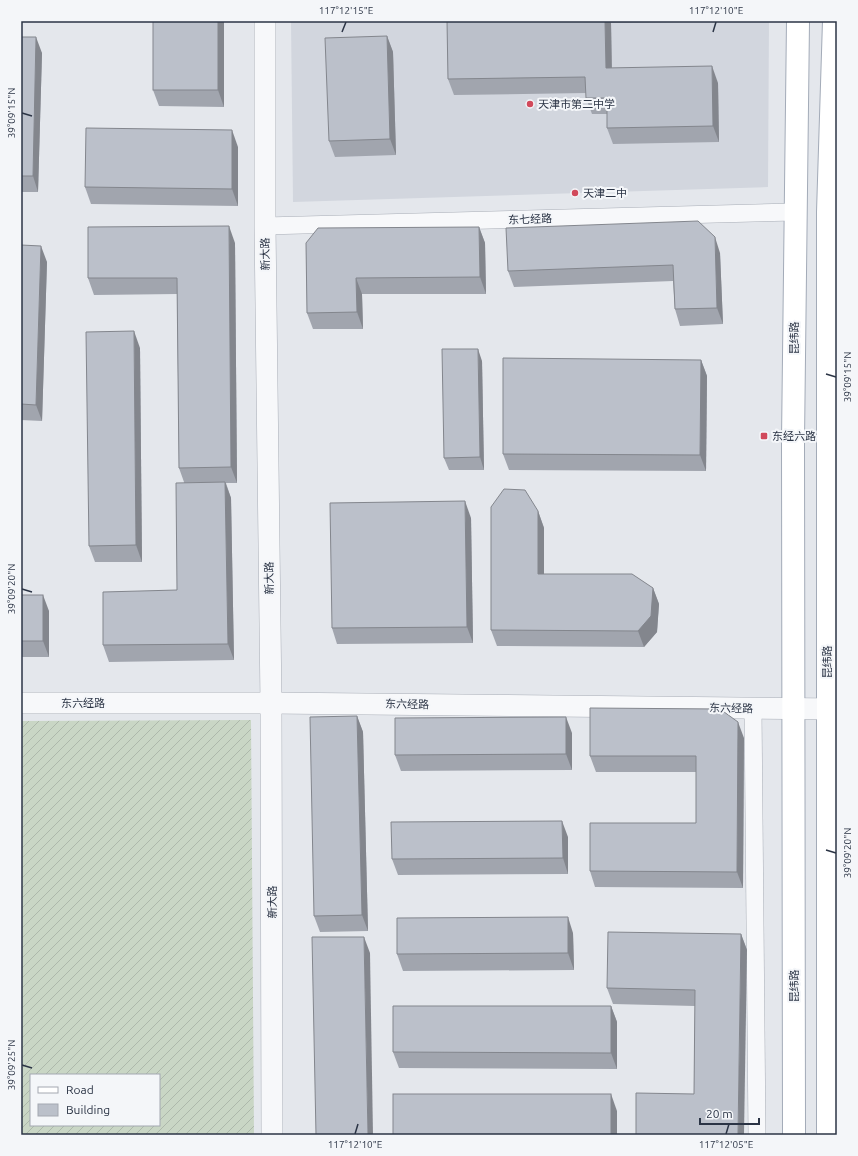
<svg xmlns="http://www.w3.org/2000/svg" width="858" height="1156" viewBox="0 0 858 1156" font-family="Ubuntu,'Noto Sans SC',sans-serif">
	<defs>
		<pattern id="garden-furrows" width="10" height="10" patternUnits="userSpaceOnUse"><rect width="10" height="10" fill="#c9d6c5"/><path d="M-1 1l2-2M0 10L10 0M9 11l2-2" fill="none" stroke="#adb8ab"/></pattern>
	</defs>
	<rect width="100%" height="100%" fill="#e4e7ec"/>
	<!-- built -->
	<polygon fill="#d2d6de" points="291,21 769,21 768,187 293,202"/>
	<!-- garden -->
	<path fill="url(#garden-furrows)" fill-rule="evenodd" d="M251 720 254 1135H21V721ZM31 1075H159V1125H31Z"/>
	<g fill="none" stroke-linecap="round" stroke-linejoin="round">
		<defs>
			<g id="minor">
				<polyline points="265,226 795,212"/>
				<polyline points="753,709 757,1135"/>
			</g>
			<g id="tertiary">
				<polyline points="265,21 265,226 271,703 272,1135"/>
				<polyline points="21,703 271,703 837,709"/>
			</g>
			<g id="primary">
				<polyline points="794,1135 793,441 798,21"/>
				<polyline points="828,1135 828,212 834,21"/>
			</g>
		</defs>
		<!-- minor casing -->
		<use href="#minor" stroke="#a9aeb7" stroke-width="18"/>
		<!-- tertiary casing -->
		<use href="#tertiary" stroke="#a9aeb7" stroke-width="22"/>
		<!-- primary casing -->
		<use href="#primary" stroke="#a3abb8" stroke-width="24"/>
		<!-- minor -->
		<use href="#minor" stroke="#f7f8fa" stroke-width="17"/>
		<!-- tertiary -->
		<use href="#tertiary" stroke="#f7f8fa" stroke-width="21"/>
		<!-- primary -->
		<use href="#primary" stroke="#fff" stroke-width="22"/>
	</g>
	<!-- wall -->
	<g fill="#a1a5ae">
		<polygon points="224,21 224,107 159,106 153,90"/>
		<polygon points="447,21 682,21 682,22 611,23 612,68 718,83 719,142 613,144 607,128 607,114 592,114 586,98 586,93 454,95 448,79"/>
		<polygon points="387,36 393,52 396,155 335,157 329,141"/>
		<polygon points="21,37 42,53 38,192 21,192"/>
		<polygon points="238,147 238,206 91,204 85,187"/>
		<polygon points="479,227 485,243 486,294 362,294 363,329 313,329 307,313 306,243"/>
		<polygon points="235,243 237,483 226,483 231,498 234,660 109,662 103,645 177,590 184,482 179,468 177,294 94,295 88,278"/>
		<polygon points="21,245 47,262 42,421 21,420"/>
		<polygon points="720,253 723,324 680,326 675,309 673,281 514,287 508,271"/>
		<polygon points="140,348 142,562 95,562 89,546"/>
		<polygon points="701,360 707,376 706,471 509,470 503,454"/>
		<polygon points="482,361 484,470 449,470 444,458"/>
		<polygon points="538,511 544,528 544,574 653,588 659,604 657,632 644,647 497,646 491,630"/>
		<polygon points="471,518 473,643 337,644 332,628"/>
		<polygon points="21,595 49,611 49,657 21,657"/>
		<polygon points="357,716 363,732 368,931 320,932 314,916"/>
		<polygon points="572,733 572,770 401,771 395,755"/>
		<polygon points="744,738 743,888 595,887 590,871 696,823 696,772 596,772 590,756"/>
		<polygon points="568,837 568,874 398,875 392,859"/>
		<polygon points="573,933 574,970 403,971 397,954"/>
		<polygon points="741,934 747,950 694,1094 695,1006 613,1004 607,988"/>
		<polygon points="611,1006 617,1022 617,1069 399,1068 393,1052"/>
	</g>
	<!-- shaded-wall -->
	<g fill="#83868d">
		<polygon points="218,21 224,21 224,107 218,90"/>
		<polygon points="605,21 610,21 611,23 612,85 606,68"/>
		<polygon points="387,36 393,52 396,155 390,139"/>
		<polygon points="36,37 42,53 38,192 33,176"/>
		<polygon points="712,66 718,83 719,142 713,126"/>
		<polygon points="232,130 238,147 238,206 232,189"/>
		<polygon points="229,226 235,243 237,483 231,467"/>
		<polygon points="479,227 485,243 486,294 480,277"/>
		<polygon points="715,237 720,253 723,324 717,308"/>
		<polygon points="41,246 47,262 42,421 36,405"/>
		<polygon points="356,278 362,294 363,329 357,312"/>
		<polygon points="134,331 140,348 142,562 136,545"/>
		<polygon points="478,349 482,361 484,470 480,457"/>
		<polygon points="701,360 707,376 706,471 700,455"/>
		<polygon points="225,482 231,498 234,660 228,644"/>
		<polygon points="465,501 471,518 473,643 467,627"/>
		<polygon points="538,511 544,528 544,590 538,574"/>
		<polygon points="653,588 659,604 657,632 644,647 638,631"/>
		<polygon points="43,595 49,611 49,657 43,641"/>
		<polygon points="357,716 363,732 368,931 362,915"/>
		<polygon points="566,717 572,733 572,770 566,754"/>
		<polygon points="738,722 744,738 743,888 737,872"/>
		<polygon points="562,821 568,837 568,874 563,858"/>
		<polygon points="568,917 573,933 574,970 568,953"/>
		<polygon points="741,934 747,950 744,1135 738,1135"/>
		<polygon points="364,937 370,953 373,1135 368,1135"/>
		<polygon points="611,1006 617,1022 617,1069 611,1053"/>
		<polygon points="611,1094 617,1111 617,1135 611,1135"/>
	</g>
	<!-- building -->
	<g fill="#bbc0ca" stroke="#83868d">
		<rect x="153" y="21" width="65" height="69"/>
		<polygon points="447,21 605,21 606,68 712,66 713,126 607,128 607,98 586,98 585,77 448,79"/>
		<polygon points="387,36 390,139 329,141 325,38"/>
		<polygon points="21,37 36,37 33,176 21,176"/>
		<polygon points="86,128 232,130 232,189 85,187"/>
		<polygon points="698,221 715,237 717,308 675,309 673,265 508,271 506,228"/>
		<polygon points="229,226 231,467 179,468 177,278 88,278 88,227"/>
		<polygon points="479,227 480,277 356,278 357,312 307,313 306,243 318,228"/>
		<polygon points="21,245 41,246 36,405 21,404"/>
		<polygon points="134,331 136,545 89,546 86,332"/>
		<polygon points="442,349 478,349 480,457 444,458"/>
		<polygon points="503,358 701,360 700,455 503,454"/>
		<polygon points="225,482 228,644 103,645 103,592 177,590 176,483"/>
		<polygon points="504,489 525,490 538,511 538,574 632,574 653,588 651,616 638,631 491,630 491,507"/>
		<polygon points="465,501 467,627 332,628 330,503"/>
		<rect x="21" y="595" width="22" height="46"/>
		<polygon points="590,708 720,709 738,722 737,872 590,871 590,823 696,823 696,756 590,756"/>
		<polygon points="357,716 362,915 314,916 310,717"/>
		<polygon points="566,717 566,754 395,755 395,718"/>
		<polygon points="562,821 563,858 392,859 391,822"/>
		<polygon points="568,917 568,953 397,954 397,918"/>
		<polygon points="608,932 741,934 738,1135 636,1135 636,1093 694,1094 695,990 607,988"/>
		<polygon points="312,937 364,937 368,1135 316,1135"/>
		<polygon points="393,1006 611,1006 611,1053 393,1052"/>
		<rect x="393" y="1094" width="218" height="41"/>
	</g>
	<!-- ticks -->
	<path fill="none" stroke="#2b3445" stroke-width="1.5" d="M342 32 346 22M713 32 716 22M22 113 32 116M826 374 836 377M22 589 32 592M826 850 836 853M22 1065 32 1068M355 1134 358 1124M726 1134 729 1124"/>
	<!-- markers -->
	<g fill="#d1495b" stroke="#f4f6f9" stroke-width="1.5">
		<circle cx="530" cy="104" r="4"/>
		<circle cx="575" cy="193" r="4"/>
		<rect x="760" y="432" width="8" height="8" rx="2"/>
	</g>
	<g text-anchor="middle" dominant-baseline="central" stroke-width="4" stroke-linejoin="round" paint-order="stroke">
		<!-- poi labels -->
		<g font-size="11" fill="#2b3445" stroke="#f4f6f9" text-anchor="start">
			<text x="538" y="104">天津市第二中学</text>
			<text x="583" y="193">天津二中</text>
			<text x="772" y="436">东经六路</text>
		</g>
		<!-- street labels -->
		<g font-size="11" fill="#2b3445" stroke="#f4f6f9">
			<text transform="translate(530 219) rotate(-2)">东七经路</text>
			<text transform="translate(265 254) rotate(-91)">新大路</text>
			<text transform="translate(794 338) rotate(-90)">昆纬路</text>
			<text transform="translate(269 578) rotate(-91)">新大路</text>
			<text transform="translate(827 662) rotate(-90)">昆纬路</text>
			<text x="83" y="703">东六经路</text>
			<text transform="translate(407 704) rotate(1)">东六经路</text>
			<text transform="translate(731 708) rotate(1)">东六经路</text>
			<text transform="translate(272 902) rotate(-90)">新大路</text>
			<text transform="translate(794 986) rotate(-90)">昆纬路</text>
		</g>
	</g>
	<!-- border -->
	<rect width="858" height="1156" fill="none" stroke="#f4f6f9" stroke-width="44"/>
	<!-- legend -->
	<rect x="30" y="1074" width="130" height="52" fill="#f4f6f9" stroke="#a4a8b1"/>
	<rect x="38" y="1087" width="20" height="6" fill="#ffffff" stroke="#a4a8b1"/>
	<text x="66" y="1094" font-size="12" fill="#2b3445">Road</text>
	<rect x="38" y="1104" width="20" height="12" fill="#bbc0ca" stroke="#a4a8b1"/>
	<text x="66" y="1114" font-size="12" fill="#2b3445">Building</text>
	<!-- scale -->
	<path d="M700 1118v6h59v-6" fill="none" stroke="#2b3445" stroke-width="2"/>
	<text x="706" y="1118" font-size="12" fill="#2b3445" stroke="#f4f6f9" stroke-width="3" paint-order="stroke">20 m</text>
	<rect x="22" y="22" width="814" height="1112" fill="none" stroke="#2b3445" stroke-width="1.5"/>
	<g font-size="10" text-anchor="middle" fill="#2b3445">
		<text x="346" y="14">117°12'15"E</text>
		<text x="716" y="14">117°12'10"E</text>
		<text transform="translate(11 113) rotate(-90)" y="4">39°09'15"N</text>
		<text transform="translate(847 377) rotate(-90)" y="4">39°09'15"N</text>
		<text transform="translate(11 589) rotate(-90)" y="4">39°09'20"N</text>
		<text transform="translate(847 853) rotate(-90)" y="4">39°09'20"N</text>
		<text transform="translate(11 1065) rotate(-90)" y="4">39°09'25"N</text>
		<text x="355" y="1148">117°12'10"E</text>
		<text x="726" y="1148">117°12'05"E</text>
	</g>
</svg>
